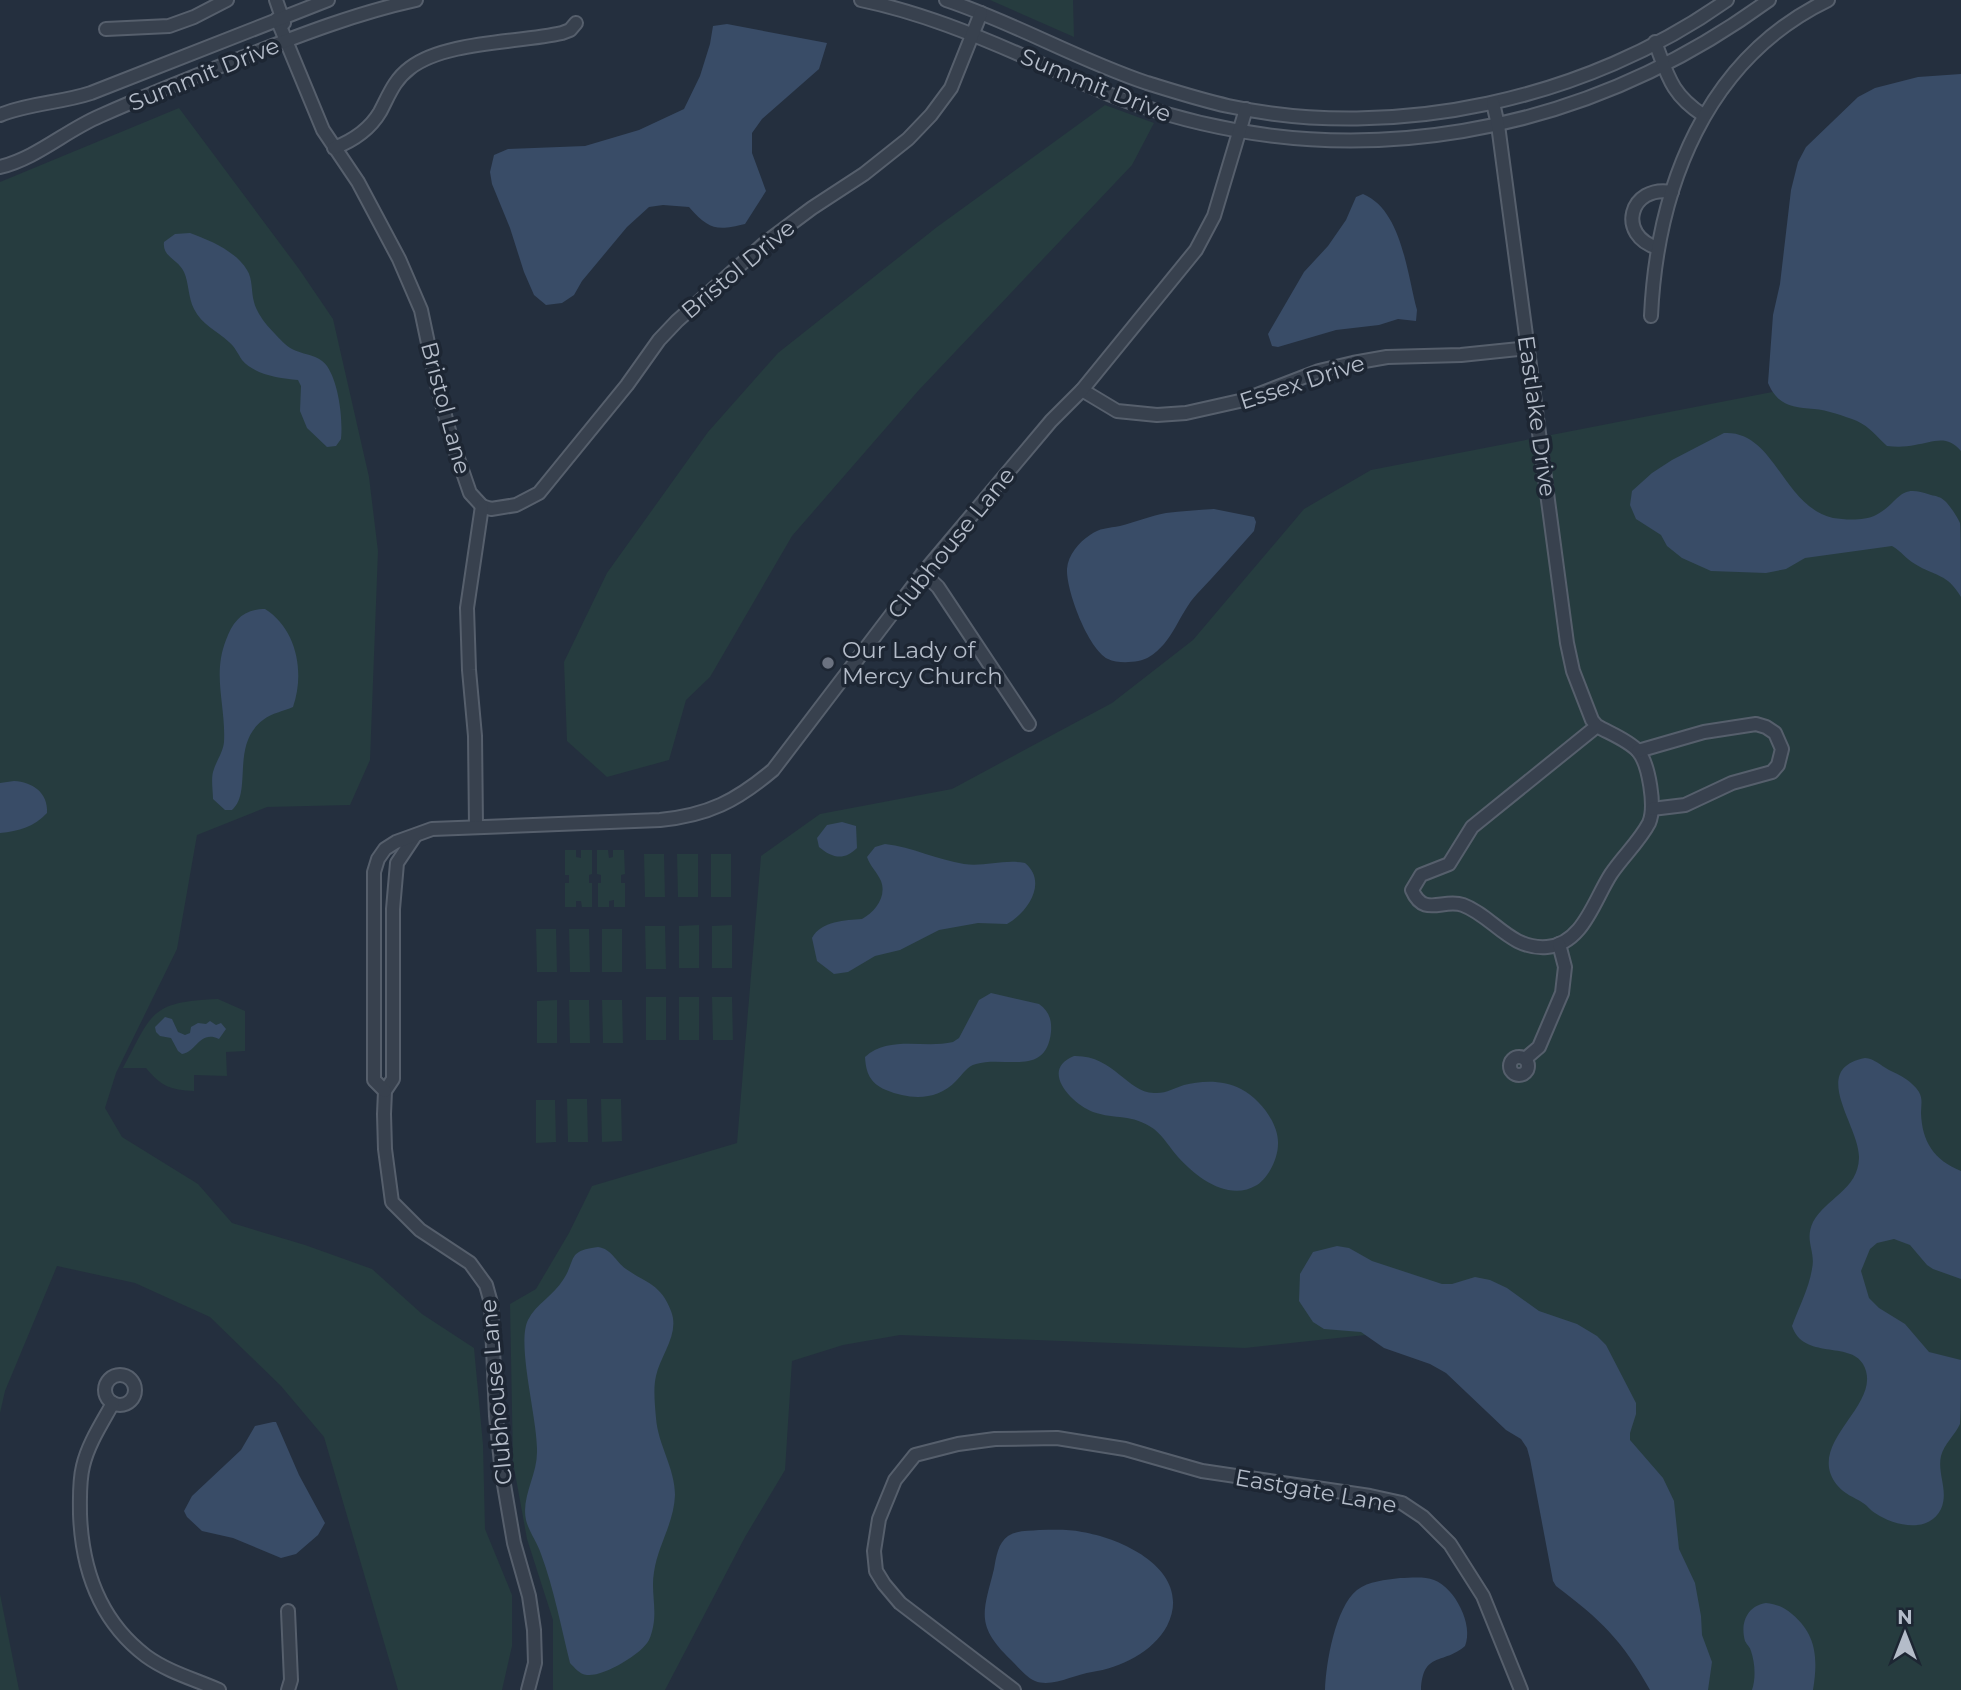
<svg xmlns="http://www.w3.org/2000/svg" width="1961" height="1690" viewBox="0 0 1961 1690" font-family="Montserrat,sans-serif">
	<rect width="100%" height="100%" fill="#242f3e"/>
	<!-- green -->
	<g fill="#263c3f">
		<polygon points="990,0 1073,0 1074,37"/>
		<polygon points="1105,105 1154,123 1132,165 918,391 792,536 710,677 686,700 669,760 607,777 567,741 564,662 607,573 708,432 778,353 937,227"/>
		<polygon points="179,108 299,269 333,319 369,477 378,551 370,760 350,805 267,807 197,835 177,949 116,1073 105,1108 122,1137 198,1184 232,1223 305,1245 372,1269 422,1314 474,1348 483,1445 485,1529 512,1595 512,1646 502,1690 398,1690 324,1437 281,1386 210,1317 135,1283 57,1266 5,1391 0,1413 0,182"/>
		<polygon points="1829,381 1961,429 1961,1690 1671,1690 1629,1478 1403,1331 1245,1348 900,1335 843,1345 792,1361 785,1470 745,1537 665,1690 553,1690 553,1620 527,1539 513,1462 510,1304 536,1289 569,1233 592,1186 737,1143 761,856 820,814 952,789 1112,703 1193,640 1304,509 1371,470"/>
		<polygon points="565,850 576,850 576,857 581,858 581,850 592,850 592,874 589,875 589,883 592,883 592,907 582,907 581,901 576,901 576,907 565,907 565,883 569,883 569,875 565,875"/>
		<polygon points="597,850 608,850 609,858 613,857 613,850 624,850 625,874 621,875 621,883 625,883 625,907 614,907 614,900 609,901 609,907 598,907 598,883 601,883 601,875 597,874"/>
		<polygon points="644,854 664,854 665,897 645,897"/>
		<polygon points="677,854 698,854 698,897 678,897"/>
		<rect x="711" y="854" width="20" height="43"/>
		<polygon points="699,925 699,968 679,968 679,926"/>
		<polygon points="732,925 732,968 712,968 712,926"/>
		<polygon points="645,926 665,926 666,969 646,969"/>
		<polygon points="536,929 556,929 557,972 537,972"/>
		<polygon points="569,929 589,929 590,972 570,972"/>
		<rect x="602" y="929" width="20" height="43"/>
		<rect x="646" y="997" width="20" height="43"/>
		<rect x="679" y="997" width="20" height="43"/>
		<polygon points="712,997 732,997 733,1040 713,1040"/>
		<path d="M218 999 245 1011V1051L226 1052 227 1076 194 1075V1091C170 1090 161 1086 146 1068H123C153 1012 150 1002 218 999Z"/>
		<polygon points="557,1000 557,1043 537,1043 537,1001"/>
		<polygon points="569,1000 589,1000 590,1043 570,1043"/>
		<polygon points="602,1000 622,1000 623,1043 603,1043"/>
		<polygon points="567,1099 587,1099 588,1142 568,1142"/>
		<polygon points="601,1099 621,1099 622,1141 602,1142"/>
		<polygon points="536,1100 555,1100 556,1142 536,1143"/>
		<polygon points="0,1594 19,1690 0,1690"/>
	</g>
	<!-- water -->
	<g fill="#394c67">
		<path d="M727 24 827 43 819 69 762 119 752 133V153L766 191 745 224C717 231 709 230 689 207L663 205 649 207 627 227 582 281 574 295 562 303 546 305 534 295 524 272 510 228 492 184 490 172 494 155 508 149 585 146 639 130 684 109 700 76 710 44 713 26Z"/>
		<path d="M1961 74V451C1947 434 1933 442 1915 445 1906 447 1896 447 1887 446 1876 436 1870 427 1857 421 1844 416 1827 410 1814 409 1792 407 1778 406 1768 383L1773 315 1780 284 1791 190 1798 162 1806 147 1858 97 1875 88 1918 77Z"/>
		<path d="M1363 194C1402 210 1407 274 1417 310L1416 321 1398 319 1379 325 1336 330 1278 347 1272 346 1268 334 1304 272 1328 246 1346 220 1356 197Z"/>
		<path d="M190 233C209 240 236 251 247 270 253 279 251 292 254 302 258 318 274 333 285 344 297 356 317 352 327 366 339 384 343 419 341 439L336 446 327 447 307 428 300 411 301 386 298 380C279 378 255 375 242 360 238 354 235 347 229 342 216 330 202 325 194 309 188 297 189 283 184 272 178 259 162 257 164 242L175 234Z"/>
		<path d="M1724 433C1775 430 1782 506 1833 518 1846 520 1864 521 1876 515 1902 501 1897 483 1931 495 1936 496 1941 497 1945 501 1950 506 1957 516 1960 523 1961 530 1961 584 1961 597 1947 573 1936 577 1915 564 1906 559 1901 551 1892 546L1805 558 1786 569 1766 573 1711 571 1682 558 1667 546 1661 535 1636 519 1630 505 1632 491 1652 473 1672 460Z"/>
		<path d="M1214 509 1254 517 1256 522 1254 531C1235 552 1216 574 1197 594 1179 613 1173 643 1149 657 1139 663 1118 664 1108 659 1088 649 1066 590 1067 569 1068 555 1079 542 1090 535 1099 528 1109 528 1120 526 1135 522 1150 516 1166 513 1181 511 1198 510 1214 509Z"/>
		<path d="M265 609C297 629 305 673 293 707 284 711 272 713 263 720 230 745 253 792 232 810H225L213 799C213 791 211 780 213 772 216 761 223 753 224 742 226 706 212 675 226 640 233 621 243 609 265 609Z"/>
		<path d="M14 781C32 782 48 792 47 813 34 827 19 831 0 833V783Z"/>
		<path d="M842 822 856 826 857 848C844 861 832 858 819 847L817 838 827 825Z"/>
		<path d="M885 844C912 847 938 860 964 864 984 867 1004 859 1025 863 1048 882 1028 912 1007 924L978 923 939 930 900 950 875 956 848 972 834 974 817 961 812 938C821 921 846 920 862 919 875 912 887 897 881 881 877 872 870 866 867 857L875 847Z"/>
		<path d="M991 993 1039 1004C1049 1011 1052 1020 1051 1032 1046 1078 1004 1055 976 1064 967 1066 963 1074 956 1081 937 1101 910 1100 886 1090 870 1083 866 1073 865 1057 889 1035 925 1049 953 1042L959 1038 979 1000Z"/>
		<path d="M165 1017 172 1019 178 1032 185 1035 190 1033 191 1027 198 1023 206 1024 210 1021 216 1025 221 1023 226 1029 219 1039C199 1030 197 1052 182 1054L178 1051 171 1038 160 1036 156 1032 155 1027Z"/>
		<path d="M1074 1056C1114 1055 1126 1092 1154 1093 1166 1094 1174 1088 1184 1085 1202 1080 1225 1080 1241 1089 1259 1098 1279 1123 1278 1144 1278 1158 1269 1177 1257 1185 1229 1202 1197 1178 1178 1157 1170 1148 1164 1137 1154 1129 1131 1113 1116 1120 1093 1112 1072 1104 1039 1070 1074 1056Z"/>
		<path d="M1865 1058C1875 1059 1880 1065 1889 1070 1900 1075 1912 1081 1919 1092 1923 1099 1921 1106 1921 1113 1922 1142 1934 1160 1961 1171V1279L1933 1269 1927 1265 1910 1245 1894 1239 1877 1243 1870 1249 1861 1271 1869 1298 1879 1308 1905 1324 1929 1352 1961 1360C1961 1374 1961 1414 1960 1424 1955 1435 1944 1444 1941 1456 1937 1474 1949 1491 1941 1509 1929 1534 1894 1526 1875 1513 1871 1511 1868 1506 1863 1503 1854 1497 1844 1494 1837 1485 1803 1442 1886 1404 1863 1364 1850 1341 1803 1360 1792 1326 1799 1307 1809 1288 1812 1269 1816 1251 1804 1241 1813 1222 1826 1198 1858 1190 1859 1158 1860 1126 1808 1069 1865 1058Z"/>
		<path d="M1337 1246 1349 1248 1372 1261 1442 1284H1452L1475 1277 1490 1280 1507 1288 1539 1311 1577 1324 1597 1336 1606 1345 1636 1403V1414L1630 1433V1440L1663 1478 1674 1501 1679 1549 1695 1583 1701 1616 1702 1635 1712 1662 1708 1690H1650C1622 1640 1601 1620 1556 1586L1553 1581 1530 1459 1527 1448 1521 1439 1506 1430 1446 1373 1430 1364 1384 1348 1361 1332 1324 1329 1313 1322 1299 1301 1300 1274 1313 1252Z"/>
		<path d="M598 1247C612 1249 615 1261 626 1269 646 1283 661 1284 671 1311 680 1334 661 1354 656 1376 653 1388 655 1406 656 1418 658 1445 675 1468 675 1495 674 1523 658 1545 654 1572 650 1596 660 1614 649 1640 642 1654 603 1677 587 1675 579 1674 575 1668 570 1663 561 1627 554 1589 541 1554 537 1542 529 1532 526 1520 521 1497 537 1476 537 1452 538 1420 516 1344 528 1320 536 1304 554 1295 563 1280 577 1259 566 1251 598 1247Z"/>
		<polygon points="273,1422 276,1422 299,1475 325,1523 318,1535 296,1554 281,1558 233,1538 202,1531 187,1517 184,1511 192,1496 241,1450 255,1426"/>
		<path d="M1039 1530C1054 1530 1068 1529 1082 1532 1125 1539 1194 1572 1167 1626 1153 1652 1120 1668 1092 1672 1075 1674 1052 1688 1035 1681 1026 1677 1018 1667 1011 1660 975 1625 983 1613 994 1569 996 1557 998 1543 1008 1536 1017 1530 1029 1531 1039 1530Z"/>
		<path d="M1400 1578C1410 1578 1424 1576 1434 1580 1455 1588 1474 1625 1465 1646 1443 1665 1423 1651 1421 1690H1325C1326 1663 1335 1608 1357 1590 1369 1581 1385 1580 1400 1578Z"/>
		<path d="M1766 1603C1776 1604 1784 1607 1792 1614 1817 1635 1818 1659 1813 1690H1752C1756 1678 1755 1663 1751 1651 1750 1647 1747 1645 1745 1641 1740 1623 1747 1606 1766 1603Z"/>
	</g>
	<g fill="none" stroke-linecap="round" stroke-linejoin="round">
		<defs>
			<g id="minor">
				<polyline points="276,0 284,23"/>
				<path d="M861 0C919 12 976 35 1030 59 1064 74 1097 91 1132 103 1351 179 1583 136 1769 0"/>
				<path d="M946 0C1015 23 1078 60 1147 83 1173 91 1201 100 1228 106 1395 142 1588 99 1727 0"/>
				<polyline points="277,19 323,130 358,182 399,259 421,310 436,381 451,438 470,493 482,506 491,509 516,505 539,493 627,385 659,340 677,321 765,243 812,208 864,174 908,139 931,115 951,88 981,13"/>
				<polyline points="106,29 169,26 194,17 227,0"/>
				<path d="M1655 42C1668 76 1671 94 1703 115"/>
				<path d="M1493 103 1498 125 1567 643 1573 671 1592 720 1597 726C1609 733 1628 740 1638 751 1649 764 1656 807 1649 823 1639 842 1623 856 1611 874 1594 900 1583 944 1547 947 1510 950 1493 916 1463 905 1443 898 1424 918 1412 890L1421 875 1449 864 1472 827 1597 726"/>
				<path d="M0 115C29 103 61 103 91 93L328 0"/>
				<path d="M334 148C352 141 370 129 380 112 389 95 394 80 410 68 445 41 518 43 562 33L570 30 576 23"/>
				<path d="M0 167C37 158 65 131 100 116 147 95 195 76 244 57 300 35 357 13 416 0"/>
				<path d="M1658 248C1616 236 1629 184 1672 192"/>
				<path d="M1651 316C1657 187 1706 59 1828 0"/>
				<polyline points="1082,390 1117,411 1157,415 1186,413 1244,400 1319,371 1353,363 1387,357 1461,355 1528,348"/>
				<polyline points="923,573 938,587 1029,724"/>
				<polyline points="1638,751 1704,732 1756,724 1766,727 1775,733 1782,749 1778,765 1772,772 1732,783 1685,805 1652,809"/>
				<polyline points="476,826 475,736 469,670 467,608 482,506"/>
				<polyline points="415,836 397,863 393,909 393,1079 385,1091 384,1114 385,1149 392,1202 420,1230 470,1263 486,1285 491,1303 496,1416 502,1473 514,1543 529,1596 534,1630 535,1663 528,1690"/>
				<circle cx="1519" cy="1066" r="9"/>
				<polyline points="1525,1059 1539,1047 1562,993 1565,967 1559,944"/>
				<path d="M385 1091 374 1080V872L378 859 385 849 396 842 432 829 660 820C709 815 736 801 773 770L923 573 1051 421 1082 390 1196 250 1214 216 1246 109"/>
				<circle cx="120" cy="1390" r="15"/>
				<path d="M113 1403C102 1423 88 1444 83 1466 79 1482 80 1498 80 1514 82 1570 100 1621 146 1656 168 1672 194 1679 219 1690"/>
				<polyline points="288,1690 291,1680 288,1611"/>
				<polyline points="1014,1690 900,1603 884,1584 876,1571 874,1551 879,1519 895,1480 915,1455 958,1444 995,1439 1057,1438 1125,1449 1202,1471 1370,1496 1402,1503 1423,1517 1450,1544 1483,1596 1521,1690"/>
			</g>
		</defs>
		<!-- minor casing -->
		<use href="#minor" stroke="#565f6c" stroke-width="16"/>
		<!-- minor -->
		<use href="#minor" stroke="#38414e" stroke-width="12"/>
	</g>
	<!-- markers -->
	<circle fill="#6b7280" stroke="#1d2633" stroke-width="2.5" cx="828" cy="663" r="7"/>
	<g text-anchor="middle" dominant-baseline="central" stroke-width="7" stroke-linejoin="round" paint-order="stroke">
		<!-- street labels -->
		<g font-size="23" fill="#b4bcc9" stroke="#1d2633">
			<text transform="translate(204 74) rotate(-22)">Summit Drive</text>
			<text transform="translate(1096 85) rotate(22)">Summit Drive</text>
			<text transform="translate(738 269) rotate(-40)">Bristol Drive</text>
			<text transform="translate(1302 382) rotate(-18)">Essex Drive</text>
			<text transform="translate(446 408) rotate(75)">Bristol Lane</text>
			<text transform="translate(1537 416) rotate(82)">Eastlake Drive</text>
			<text transform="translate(951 543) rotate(-51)">Clubhouse Lane</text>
			<text transform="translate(496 1392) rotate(-95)">Clubhouse Lane</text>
			<text transform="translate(1316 1491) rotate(10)">Eastgate Lane</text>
		</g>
		<!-- poi labels -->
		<g font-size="23" fill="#b4bcc9" stroke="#1d2633" text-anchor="start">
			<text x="842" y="650">Our Lady of<tspan x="842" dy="26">Mercy Church</tspan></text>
		</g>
	</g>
	<!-- north arrow -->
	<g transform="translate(1905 1634)" stroke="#1d2633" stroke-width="5" paint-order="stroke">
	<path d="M0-5L12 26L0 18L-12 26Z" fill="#b4bcc9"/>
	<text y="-10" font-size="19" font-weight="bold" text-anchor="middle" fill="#b4bcc9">N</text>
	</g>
</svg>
